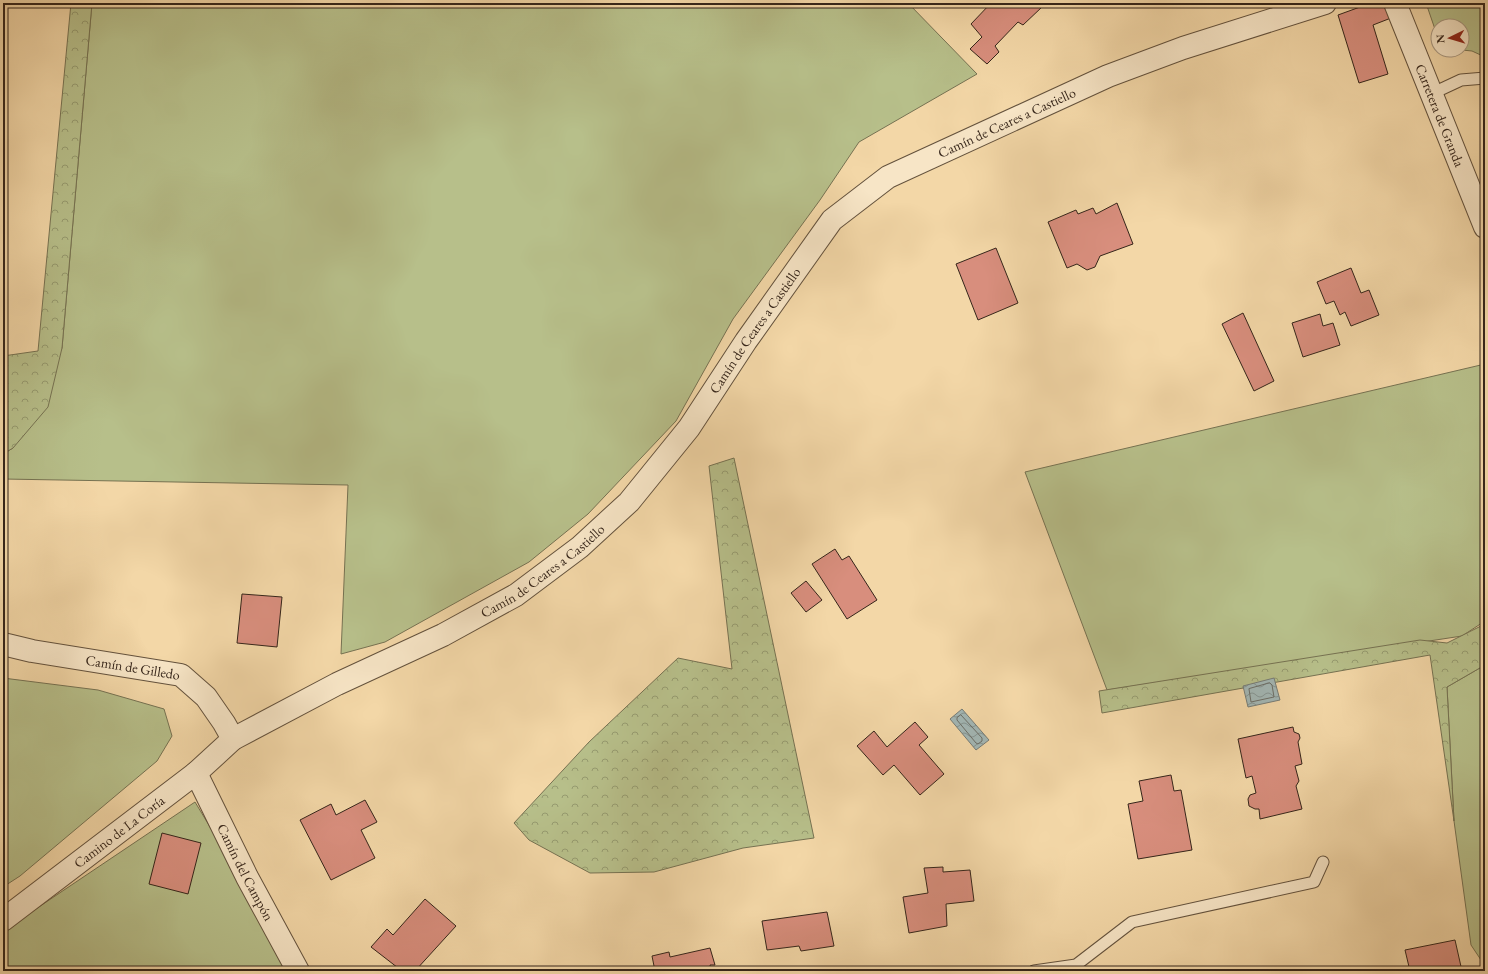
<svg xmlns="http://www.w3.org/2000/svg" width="1488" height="974" viewBox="0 0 1488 974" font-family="'EB Garamond',serif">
	<defs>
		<pattern id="forest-crowns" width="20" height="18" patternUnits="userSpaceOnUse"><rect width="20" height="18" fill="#b7bf8a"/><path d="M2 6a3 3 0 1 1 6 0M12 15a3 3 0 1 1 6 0" fill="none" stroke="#969b70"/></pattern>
		<pattern id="water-waves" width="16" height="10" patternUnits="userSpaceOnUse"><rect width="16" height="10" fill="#a2b6b4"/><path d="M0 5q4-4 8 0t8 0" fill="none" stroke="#859492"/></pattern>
	</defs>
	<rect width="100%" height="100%" fill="#f3d7a7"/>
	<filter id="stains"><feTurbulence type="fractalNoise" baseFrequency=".005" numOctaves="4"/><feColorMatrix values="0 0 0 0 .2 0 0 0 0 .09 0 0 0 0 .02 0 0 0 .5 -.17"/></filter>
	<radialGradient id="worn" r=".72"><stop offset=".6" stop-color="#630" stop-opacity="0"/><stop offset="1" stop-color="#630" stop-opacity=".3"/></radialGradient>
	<!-- green -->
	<g fill="#b7bf8a" stroke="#767252">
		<polygon points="92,3 908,3 977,74 859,142 820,200 733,319 676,421 588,514 529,562 385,642 341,654 348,485 3,479 3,454 13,448 62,348"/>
		<polygon points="1426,3 1485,3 1485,57 1472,51 1462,50 1462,26 1438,26 1438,38"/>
		<polygon points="1485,364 1485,621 1462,636 1107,690 1025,472"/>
		<polygon points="1485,665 1485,966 1471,945 1454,821 1447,687"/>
		<polygon points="3,678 98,690 164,709 172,736 157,761 20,876 3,887"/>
		<polygon points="195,802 297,971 3,971 3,931"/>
	</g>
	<!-- forest -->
	<g fill="url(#forest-crowns)" stroke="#767252">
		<polygon points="71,3 92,3 62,348 48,407 13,448 3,454 3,356 38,351"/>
		<polygon points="734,458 814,838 743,848 654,872 590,873 529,840 514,823 589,742 678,658 732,669 709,466"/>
		<polygon points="1485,624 1485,665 1447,687 1454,821 1430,655 1102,713 1099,691 1420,640 1447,643"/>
	</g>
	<!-- water -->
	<g fill="url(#water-waves)" stroke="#767c76">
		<polygon points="1274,678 1280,700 1248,707 1243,686"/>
		<polygon points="962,709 989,740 976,750 950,719"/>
	</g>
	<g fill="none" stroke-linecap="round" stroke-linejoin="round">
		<!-- shore -->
		<g stroke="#6c6e67" stroke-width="1">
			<polygon points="1270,683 1272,685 1274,697 1251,702 1249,689"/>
			<polygon points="961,715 982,738 982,741 978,744 976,743 957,720 957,718"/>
		</g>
	</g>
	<!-- building -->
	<g fill="#d88e7d" stroke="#35251a">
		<polygon points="991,3 1038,3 1042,7 1023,25 1018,22 995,46 999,52 987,64 970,49 982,37 971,24"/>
		<polygon points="1371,3 1384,3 1391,18 1373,25 1388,74 1359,83 1338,15"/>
		<polygon points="1117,203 1133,244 1100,256 1095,267 1087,270 1077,264 1067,268 1048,222 1076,210 1078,214 1093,208 1096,214"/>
		<polygon points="996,248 1018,303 978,320 956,264"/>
		<polygon points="1351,268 1361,293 1369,290 1379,315 1351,326 1345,312 1340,315 1334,301 1326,304 1317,282"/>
		<polygon points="1243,313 1274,381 1254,391 1222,324"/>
		<polygon points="1320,314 1323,326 1333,323 1340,345 1303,357 1292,323"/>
		<polygon points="835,549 842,560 849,556 877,600 847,619 812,564"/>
		<polygon points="806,581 822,600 806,612 791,593"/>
		<polygon points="242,594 282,597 277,647 237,643"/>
		<polygon points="915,722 928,737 919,745 944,774 920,795 894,765 883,775 857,746 874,731 887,747"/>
		<polygon points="1293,727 1294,732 1299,734 1300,738 1298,742 1302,764 1295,766 1299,781 1296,786 1302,809 1260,819 1259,809 1255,809 1249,806 1248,799 1250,795 1256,793 1252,776 1246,778 1238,739"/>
		<polygon points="1171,775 1174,791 1181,790 1192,850 1138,859 1128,804 1143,801 1139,781"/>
		<polygon points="365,800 377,822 361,830 375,858 331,880 300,820 331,804 336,815"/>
		<polygon points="162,833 201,843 188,894 149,884"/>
		<polygon points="943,867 943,872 970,870 974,901 946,904 947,926 909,933 903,897 928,893 924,868"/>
		<polygon points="425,899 456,926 415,971 402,971 371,947 387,929 393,935"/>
		<polygon points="827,912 834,946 801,951 799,946 767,950 762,921"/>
		<polygon points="1455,940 1462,971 1410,971 1405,950"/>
		<polygon points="710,948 715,965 710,965 711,971 655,971 652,956 669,952 670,957"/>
	</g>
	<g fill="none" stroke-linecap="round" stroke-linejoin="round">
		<defs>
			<g id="lane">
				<polyline points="1431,94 1461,80 1485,78"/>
				<polyline points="1034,971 1076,965 1132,922 1314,882 1323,862"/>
			</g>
			<g id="street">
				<path id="s1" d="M1395 3 1485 227"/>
				<path id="s2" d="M3 644 32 651 181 675 206 697 224 723 233 739"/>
				<path id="s3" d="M196 773 247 877 298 971"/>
				<path id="s4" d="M3 920 196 773 233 739 337 684 443 635 516 595 580 547 629 502 689 428 746 341 832 220 888 177 1108 76 1183 48 1325 3"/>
			</g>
		</defs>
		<!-- lane casing -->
		<use href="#lane" stroke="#64523d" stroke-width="13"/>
		<!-- street casing -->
		<use href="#street" stroke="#64523d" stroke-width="24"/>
		<!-- lane -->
		<use href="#lane" stroke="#f7e5c6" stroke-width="11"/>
		<!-- street -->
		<use href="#street" stroke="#f7e5c6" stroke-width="22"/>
	</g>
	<g text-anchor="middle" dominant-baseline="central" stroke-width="3" stroke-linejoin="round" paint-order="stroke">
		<!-- street labels -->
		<g font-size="14" fill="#35251a" stroke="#f7e5c6">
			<text stroke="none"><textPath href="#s1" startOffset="121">Carretera de Granda</textPath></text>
			<text stroke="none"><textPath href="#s4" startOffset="1306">Camín de Ceares a Castiello</textPath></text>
			<text stroke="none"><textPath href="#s4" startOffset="970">Camín de Ceares a Castiello</textPath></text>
			<text stroke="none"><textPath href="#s4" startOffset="646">Camín de Ceares a Castiello</textPath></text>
			<text stroke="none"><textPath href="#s2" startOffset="132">Camín de Gilledo</textPath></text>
			<text stroke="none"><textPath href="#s4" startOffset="146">Camino de La Coría</textPath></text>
			<text stroke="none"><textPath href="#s3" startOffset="111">Camín del Campón</textPath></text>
		</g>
	</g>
	<!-- margin -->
	<rect width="1488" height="974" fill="none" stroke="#f3d7a7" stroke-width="16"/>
	<rect x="4" y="4" width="1480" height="966" fill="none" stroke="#35251a" stroke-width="2"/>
	<rect x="8" y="8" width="1472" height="958" fill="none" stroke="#35251a"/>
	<!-- north arrow -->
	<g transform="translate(1450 38) rotate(265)"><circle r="19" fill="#f7e5c6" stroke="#a99881"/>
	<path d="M0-3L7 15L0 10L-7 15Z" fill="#8f2418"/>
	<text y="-6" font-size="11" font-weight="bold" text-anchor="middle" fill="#35251a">N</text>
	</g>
	<rect width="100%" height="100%" filter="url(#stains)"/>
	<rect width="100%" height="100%" fill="url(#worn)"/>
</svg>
